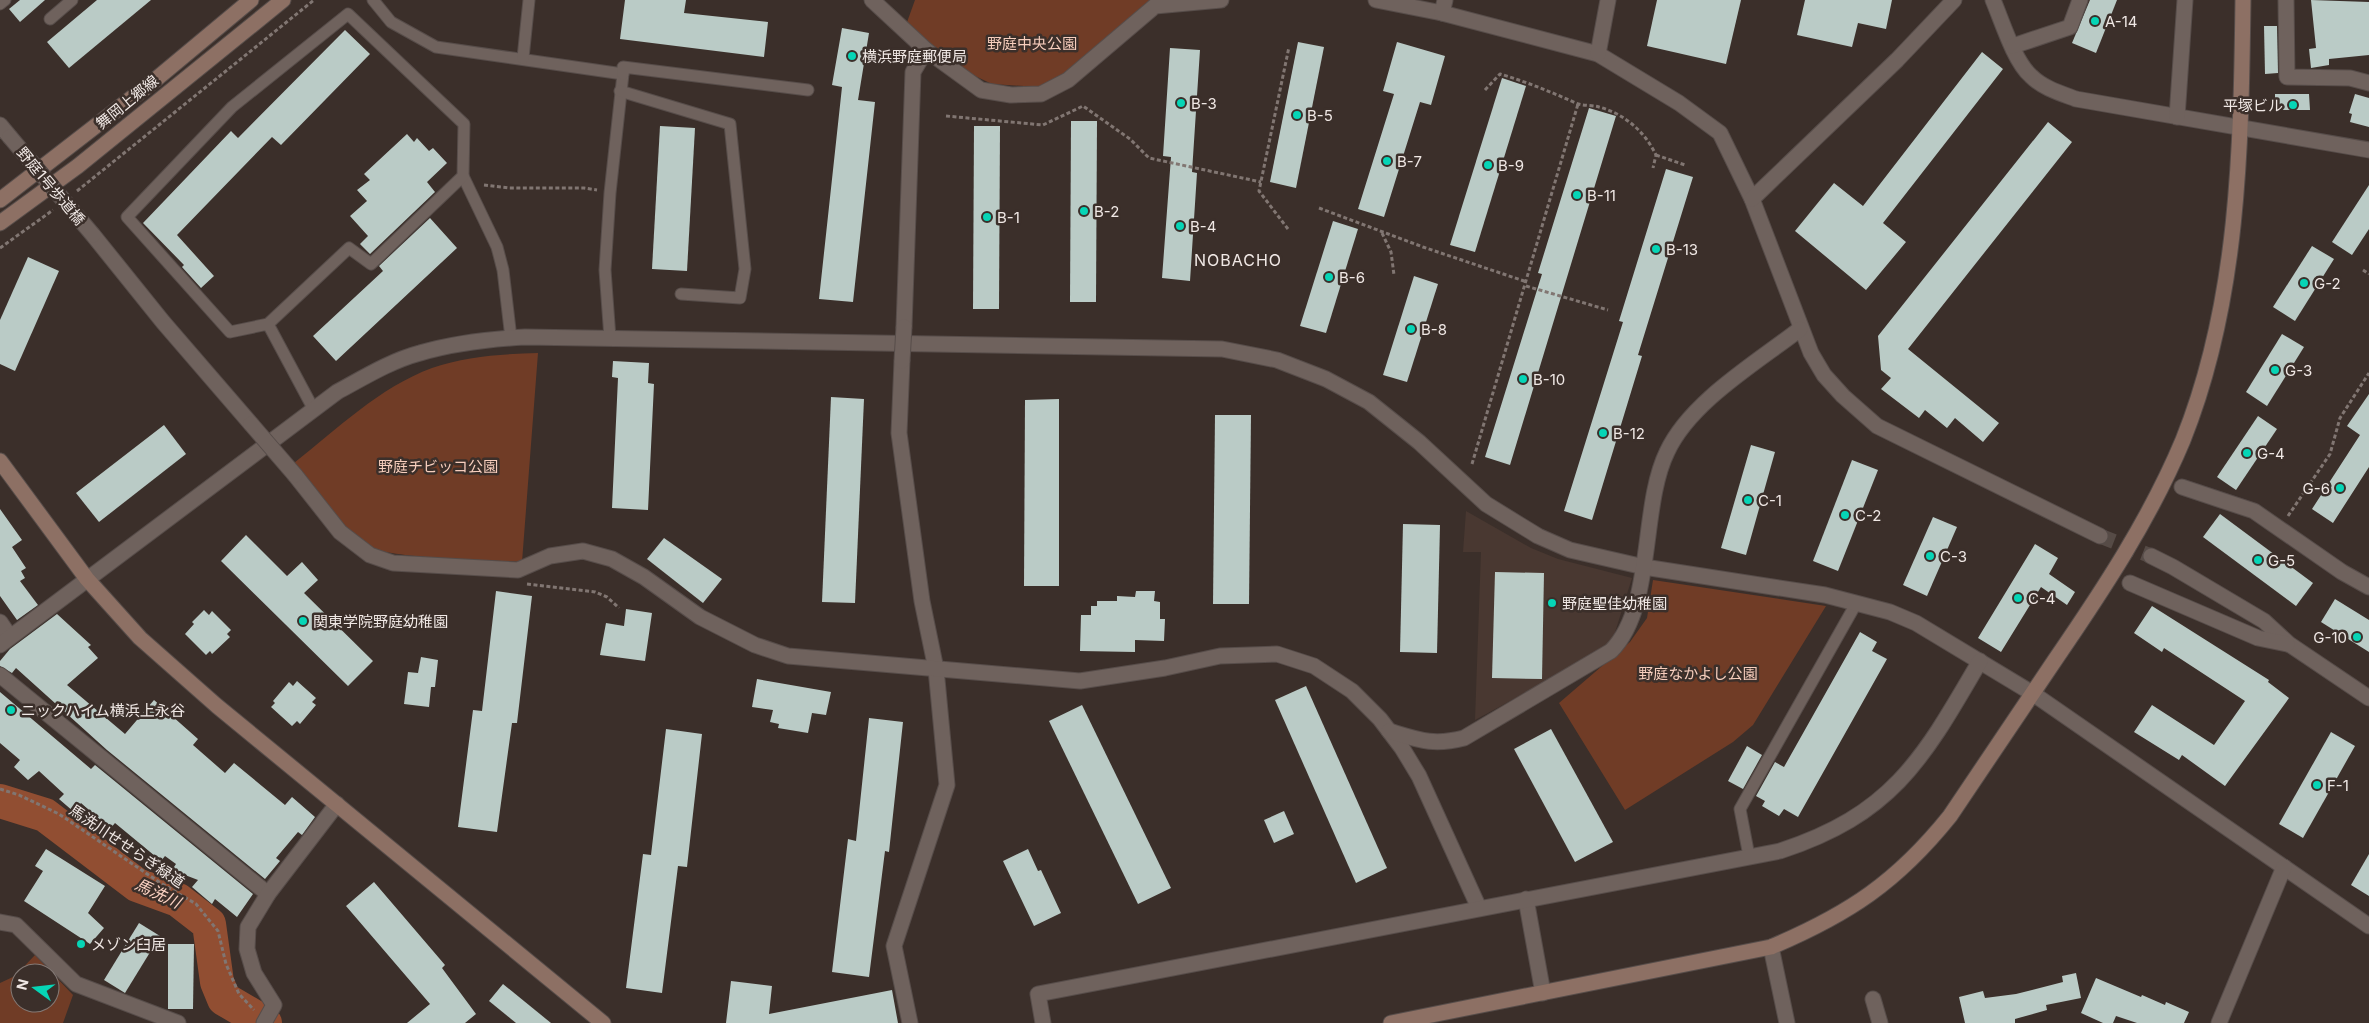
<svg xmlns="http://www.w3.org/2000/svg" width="2369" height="1023" viewBox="0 0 2369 1023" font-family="Inter,'Noto Sans JP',sans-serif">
	<rect width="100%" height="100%" fill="#3b2f2a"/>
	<!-- built -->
	<polygon fill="#493831" points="1466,511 1531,548 1558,559 1632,578 1612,642 1603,651 1475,720 1481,552 1463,552"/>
	<!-- green -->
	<g fill="#703c26" fill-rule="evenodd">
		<polygon points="915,0 1165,0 1066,75 1040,87 992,84 958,68 906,25"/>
		<path d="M538 353 522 562C492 560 388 559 367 546 339 528 315 489 294 463 337 429 380 387 432 368 466 356 503 354 538 353Z"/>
		<polygon points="1653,580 1826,606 1753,725 1733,742 1625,810 1559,703 1630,642 1647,618"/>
		<path d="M35 955 73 995 63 1023H0V983L15 976ZM20 973H50V1003H20Z"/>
	</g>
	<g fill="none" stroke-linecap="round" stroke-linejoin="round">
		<!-- river -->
		<polyline stroke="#914e32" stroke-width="34" points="0,801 45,815 137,885 178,900 209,924 217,982 224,999 265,1023"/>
	</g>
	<!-- building -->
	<g fill="#bacbc6">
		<polygon points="20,0 45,0 20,22 9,9"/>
		<polygon points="97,0 151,0 69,68 47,42"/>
		<polygon points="625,0 686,0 684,13 768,22 764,57 620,39"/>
		<polygon points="1657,0 1741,0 1726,64 1647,46"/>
		<polygon points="1805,0 1892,0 1886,29 1858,23 1852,47 1797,35"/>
		<polygon points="2090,0 2117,0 2096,53 2072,43"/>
		<polygon points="2311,0 2369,2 2369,55 2329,59 2329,65 2311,68 2309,49 2316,48"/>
		<polygon points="2264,26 2277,26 2278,73 2265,74"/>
		<polygon points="842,28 869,33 858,100 875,102 853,302 819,299 842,87 832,85"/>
		<polygon points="345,30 370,54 281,145 272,137 177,235 214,276 201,288 182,267 184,265 143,223 231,131 238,138"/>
		<polygon points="1298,42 1324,47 1296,188 1270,182"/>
		<polygon points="1397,42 1445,56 1431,105 1420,102 1384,217 1358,209 1394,94 1383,91"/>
		<polygon points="1170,48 1200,50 1192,172 1197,173 1190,281 1162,278 1171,157 1163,156"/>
		<polygon points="1982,52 2003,69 1883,223 1906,242 1866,290 1795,231 1834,183 1863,206"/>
		<polygon points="1502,78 1526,86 1475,252 1450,245"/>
		<polygon points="2275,94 2309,94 2310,110 2275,110"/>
		<polygon points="2355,94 2369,98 2369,127 2350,122 2352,114 2349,113"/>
		<polygon points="1589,108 1616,116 1510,465 1485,457 1542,274 1538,273"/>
		<polygon points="1071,121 1097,121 1096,302 1070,302"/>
		<polygon points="2048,122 2072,142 1908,349 1999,423 1983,442 1955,418 1947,428 1925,410 1919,418 1881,389 1891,378 1881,370 1878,336"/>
		<polygon points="660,126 695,128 687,271 652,269"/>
		<polygon points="974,126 1000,126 999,309 973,309"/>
		<polygon points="407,134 414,142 417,138 429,151 433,148 447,163 427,182 435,192 370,254 360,244 368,236 350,216 367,201 357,190 370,180 364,174"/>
		<polygon points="1666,169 1693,177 1638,355 1642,356 1592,520 1564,511 1623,322 1619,321"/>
		<polygon points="2369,185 2369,229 2352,255 2332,242"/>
		<polygon points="430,218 457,248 336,361 313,336 383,271 379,266"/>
		<polygon points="1333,221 1358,229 1326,333 1300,326"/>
		<polygon points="2312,246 2334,259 2295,321 2273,307"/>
		<polygon points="28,257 59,271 15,371 0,364 0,320"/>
		<polygon points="1414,276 1438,284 1407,382 1383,375"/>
		<polygon points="2282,334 2304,347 2267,406 2246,392"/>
		<polygon points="613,361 649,363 648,383 654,384 648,510 612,508 618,378 612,377"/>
		<polygon points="2369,394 2369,467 2333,523 2312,509 2360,435 2347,426"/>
		<polygon points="831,397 864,399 855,603 822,602"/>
		<polygon points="1059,399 1059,586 1024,586 1025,400"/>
		<polygon points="1215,415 1251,415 1249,604 1213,604"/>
		<polygon points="2258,416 2277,429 2236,490 2217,477"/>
		<polygon points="164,425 186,454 99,522 76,493"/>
		<polygon points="1751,445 1775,452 1746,555 1721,548"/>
		<polygon points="1852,460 1878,470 1838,571 1813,561"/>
		<polygon points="0,509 22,540 12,547 26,568 21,571 25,578 20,581 38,605 17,620 0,596"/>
		<polygon points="2220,514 2313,583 2296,606 2203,537"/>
		<polygon points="1933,517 1957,527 1927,596 1903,585"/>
		<polygon points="1403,524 1440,525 1437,653 1400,652"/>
		<polygon points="246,535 287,576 302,562 318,580 304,593 373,661 348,686 221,561"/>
		<polygon points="664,538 722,579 703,603 647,559"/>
		<polygon points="2035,544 2058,558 2049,574 2075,592 2067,605 2041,587 2001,652 1978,638"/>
		<polygon points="1495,572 1544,573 1542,679 1492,678"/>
		<polygon points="496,591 532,596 517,723 512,723 497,832 458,827 473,710 482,711"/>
		<polygon points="1136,591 1155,591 1154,601 1160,602 1160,619 1165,619 1164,641 1135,640 1135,652 1080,651 1081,615 1091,615 1091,606 1097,606 1097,601 1117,601 1117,596 1135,597"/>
		<polygon points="2335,599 2369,620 2369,652 2321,622"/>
		<polygon points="2152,606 2269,680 2268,682 2289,698 2225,786 2182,755 2179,760 2134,732 2152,705 2214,745 2245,701 2164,648 2162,652 2134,633"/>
		<polygon points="626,609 652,613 645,661 600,655 606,623 624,626"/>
		<polygon points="204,610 209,615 212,611 231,630 227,634 230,637 212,654 210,651 206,655 185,634 194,624 192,622"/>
		<polygon points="57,614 91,645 88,647 98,658 67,685 125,734 154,700 198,739 193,745 225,773 234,763 285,805 292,797 315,817 302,835 298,832 276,858 280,861 265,879 107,750 16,668 12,673 0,666 0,661 10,649"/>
		<polygon points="1860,632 1877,642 1872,651 1887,659 1798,817 1784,809 1779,816 1762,806 1765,801 1756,796 1775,762 1784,767"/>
		<polygon points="421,657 438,660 435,687 431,687 429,707 404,704 408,672 418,673"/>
		<polygon points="757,679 831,692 826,715 812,713 808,733 778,728 779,724 770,722 773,710 752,707"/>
		<polygon points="297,681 316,698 312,702 316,705 300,724 297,721 292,726 271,707 275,703 273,701 289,682 293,686"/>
		<polygon points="1306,686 1387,868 1356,883 1275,700"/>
		<polygon points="0,692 91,769 95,765 253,894 237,917 215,899 212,904 192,887 198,880 172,870 176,864 165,856 161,861 115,823 110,829 81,803 74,812 59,799 64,794 39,771 28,780 14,767 20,760 0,743"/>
		<polygon points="1082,705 1171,888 1138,904 1049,721"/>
		<polygon points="869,718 903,722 889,852 885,851 869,977 832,972 848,839 856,841"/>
		<polygon points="666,729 702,734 687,867 678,866 662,993 626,988 643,854 651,855"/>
		<polygon points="1551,729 1613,842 1575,862 1514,749"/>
		<polygon points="2331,732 2355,746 2303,838 2279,824"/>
		<polygon points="1747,746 1762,755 1743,789 1728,781"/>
		<polygon points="1284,811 1294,834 1274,843 1264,820"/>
		<polygon points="46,849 105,886 88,913 104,928 90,944 24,901 43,871 35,866"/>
		<polygon points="1028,849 1038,871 1041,870 1061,913 1034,926 1003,861"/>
		<polygon points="2369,854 2369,896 2351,885"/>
		<polygon points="374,882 445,965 442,968 476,1014 465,1023 407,1023 430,1004 346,906"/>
		<polygon points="139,923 160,936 125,993 104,980"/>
		<polygon points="168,944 194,944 193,1009 168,1009"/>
		<polygon points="2076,973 2081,998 2046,1005 2047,1010 2015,1019 2015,1023 1965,1023 1959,997 1983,991 1985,998 2016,994 2063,982 2062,976"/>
		<polygon points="2096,978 2141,997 2142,995 2165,1005 2166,1002 2189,1012 2184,1023 2137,1023 2116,1016 2113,1023 2103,1023 2081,1013"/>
		<polygon points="731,981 772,986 769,1014 892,990 898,1023 726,1023"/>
		<polygon points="503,984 551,1023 516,1023 489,1001"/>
	</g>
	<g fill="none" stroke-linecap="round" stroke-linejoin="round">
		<!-- street-tunnel -->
		<polyline stroke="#564b46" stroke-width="15" stroke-dasharray="15 8" stroke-linecap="butt" points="2100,536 2151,556"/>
		<defs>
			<g id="lane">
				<polyline points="373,0 391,22 436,47 623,74 610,193 605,270 610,338"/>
				<polyline points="0,4 5,0"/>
				<polyline points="50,19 72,0"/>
				<polyline points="523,58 529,0"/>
				<polyline points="623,74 623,67 808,90"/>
				<polyline points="620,91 730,124 745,269 740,298 681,294"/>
				<polyline points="463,176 497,247 503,270 511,338"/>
				<polyline points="268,324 349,248 371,264 463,176 464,124 348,14 232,107 127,217 230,332 268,324 314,410"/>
				<polyline points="1749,856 1740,809 1857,602"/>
			</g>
			<g id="street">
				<polyline points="872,0 926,50 981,90 1011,95 1041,94 1068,80 1155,6 1221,0"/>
				<polyline points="1376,0 1442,13"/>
				<polyline points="1445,0 1442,13 1598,54 1679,103 1720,133 1752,199 1811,353 1824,375 1843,396 1877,426 2100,536"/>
				<path d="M1993 0C2002 21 2014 61 2031 76 2043 88 2060 93 2076 99L2369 150"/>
				<polyline points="2286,0 2287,77 2350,78 2369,83"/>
				<polyline points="2013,46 2070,27 2080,0"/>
				<polyline points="1598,54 1608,0"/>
				<polyline points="2177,117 2185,0"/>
				<polyline points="0,125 10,137"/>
				<polyline points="1752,199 1897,60 1954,0"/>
				<polyline points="93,235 163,322 251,424"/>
				<polyline points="904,327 913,72 926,50"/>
				<polyline points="902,361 899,433 922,601 936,669 947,785 894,946 910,1023"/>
				<polyline points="295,475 340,532 370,555 393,563 518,570 550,556 583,551 612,559 644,577 700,617 755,645 788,656 1080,681 1165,668 1220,656 1277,654 1314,666 1352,691 1380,719 1402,748 1419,776 1479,908"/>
				<polyline points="2182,487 2254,511 2342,572 2369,587"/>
				<polyline points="2151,556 2173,567 2264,621 2289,644 2369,698"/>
				<polyline points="2130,583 2258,638 2287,644"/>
				<polyline points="0,622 10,637"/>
				<path d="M0 645 337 392C363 378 390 361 420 353 454 343 489 339 525 337L1222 349 1277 360 1326 379 1369 402 1419 442 1486 504 1538 536 1570 550 1644 567 1825 595 1890 612 1916 623 2032 693 2369 926"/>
				<polyline points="0,675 268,894"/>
				<path d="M1389 731C1419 740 1433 746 1464 738L1611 651C1655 607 1640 507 1667 452 1690 402 1756 363 1800 329"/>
				<polyline points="1526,899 1543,993"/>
				<polyline points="0,922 16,925 76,984 178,1023"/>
				<polyline points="1771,947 1787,1023"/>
				<polyline points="1873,999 1880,1023"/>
				<polyline points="264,1023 274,1005 254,973 247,949 248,927 268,894 337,804"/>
				<path d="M1043 1023 1038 994 1780 851C1893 814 1923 759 1980 661"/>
				<polyline points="2219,1023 2284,867"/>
			</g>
			<g id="secondary">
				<polyline points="0,200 155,80 251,0"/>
				<polyline points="0,223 78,166 283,0"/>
				<polyline points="0,461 87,579 140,638 217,706 603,1023"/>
				<path d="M1391 1023 1771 947C1849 914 1897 882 1950 816 1985 764 2020 712 2055 660 2103 590 2150 519 2183 440 2239 300 2241 149 2243 0"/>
			</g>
		</defs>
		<!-- lane casing -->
		<use href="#lane" stroke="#574d4a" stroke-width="13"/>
		<!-- street casing -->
		<use href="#street" stroke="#574d4a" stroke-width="17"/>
		<!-- secondary casing -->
		<use href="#secondary" stroke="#574d4a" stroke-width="17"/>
		<!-- path -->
		<g stroke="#817672" stroke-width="3" stroke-dasharray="4 2.5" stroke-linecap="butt">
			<path d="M1485 90 1500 74C1527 82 1551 92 1576 103 1582 106 1592 105 1599 107 1625 114 1645 132 1656 155L1653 168"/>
			<polyline points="946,116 1043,125 1083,106 1130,139 1149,158 1261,182"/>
			<polyline points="1656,155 1685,165"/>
			<polyline points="484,185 509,188 584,188 597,190"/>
			<polyline points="77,191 314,0"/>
			<polyline points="1319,208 1423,247 1527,282"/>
			<polyline points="1288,229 1259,191 1289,47"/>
			<polyline points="1382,233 1391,252 1394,275"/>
			<polyline points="0,248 53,210"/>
			<polyline points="2363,270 2369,274"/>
			<polyline points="1526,286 1608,310"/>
			<polyline points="1472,464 1578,104"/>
			<polyline points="2288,516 2330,454 2340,418 2369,373"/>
			<polyline points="527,584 595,592 607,597 619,608"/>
			<polyline points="0,789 19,795 59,814 159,882 196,904 218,931 226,964 239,994 254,1010"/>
		</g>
		<!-- lane -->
		<use href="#lane" stroke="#6f625d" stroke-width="11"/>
		<!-- street -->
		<use href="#street" stroke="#6f625d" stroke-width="15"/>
		<!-- secondary -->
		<use href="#secondary" stroke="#8d7064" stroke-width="15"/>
		<defs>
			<g id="street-bridge">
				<polyline points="10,137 93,235"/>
				<polyline points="902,361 904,327"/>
				<polyline points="251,424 295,475"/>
			</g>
		</defs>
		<!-- street-bridge casing -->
		<use href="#street-bridge" stroke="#574d4a" stroke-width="17" stroke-linecap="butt"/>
		<!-- street-bridge -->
		<use href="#street-bridge" stroke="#6f625d" stroke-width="15"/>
	</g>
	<!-- markers -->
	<g fill="#06d5b6" stroke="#3b2f2a" stroke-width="2">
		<circle cx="2095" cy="21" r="5"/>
		<circle cx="852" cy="56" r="5"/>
		<circle cx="1181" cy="103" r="5"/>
		<circle cx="2293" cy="105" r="5"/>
		<circle cx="1297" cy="115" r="5"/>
		<circle cx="1387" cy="161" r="5"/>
		<circle cx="1488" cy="165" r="5"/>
		<circle cx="1577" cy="195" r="5"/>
		<circle cx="1084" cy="211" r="5"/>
		<circle cx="987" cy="217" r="5"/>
		<circle cx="1180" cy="226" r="5"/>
		<circle cx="1656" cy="249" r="5"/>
		<circle cx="1329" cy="277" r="5"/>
		<circle cx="2304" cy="283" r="5"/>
		<circle cx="1411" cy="329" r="5"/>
		<circle cx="2275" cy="370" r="5"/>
		<circle cx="1523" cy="379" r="5"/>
		<circle cx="1603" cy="433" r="5"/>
		<circle cx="2247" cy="453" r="5"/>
		<circle cx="2340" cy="488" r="5"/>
		<circle cx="1748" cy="500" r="5"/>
		<circle cx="1845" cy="515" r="5"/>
		<circle cx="1930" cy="556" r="5"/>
		<circle cx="2258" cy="560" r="5"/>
		<circle cx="2018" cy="598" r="5"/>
		<circle cx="1552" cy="603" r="5"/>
		<circle cx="303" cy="621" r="5"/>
		<circle cx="2357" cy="637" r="5"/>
		<circle cx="11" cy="710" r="5"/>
		<circle cx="2317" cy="785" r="5"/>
		<circle cx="81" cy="944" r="5"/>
	</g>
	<g text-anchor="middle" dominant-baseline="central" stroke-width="5" stroke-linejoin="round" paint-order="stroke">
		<!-- poi labels -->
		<g font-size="15" fill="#f0e8e5" stroke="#3b2f2a" text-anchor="start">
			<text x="2105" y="21">A-14</text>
			<text x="862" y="56">横浜野庭郵便局</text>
			<text x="1191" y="103">B-3</text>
			<text x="2283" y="105" text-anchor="end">平塚ビル</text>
			<text x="1307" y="115">B-5</text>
			<text x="1397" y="161">B-7</text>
			<text x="1498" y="165">B-9</text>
			<text x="1587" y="195">B-11</text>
			<text x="1094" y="211">B-2</text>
			<text x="997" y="217">B-1</text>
			<text x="1190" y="226">B-4</text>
			<text x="1666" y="249">B-13</text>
			<text x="1339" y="277">B-6</text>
			<text x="2314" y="283">G-2</text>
			<text x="1421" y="329">B-8</text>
			<text x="2285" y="370">G-3</text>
			<text x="1533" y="379">B-10</text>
			<text x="1613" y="433">B-12</text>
			<text x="2257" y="453">G-4</text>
			<text x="2330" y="488" text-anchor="end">G-6</text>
			<text x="1758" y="500">C-1</text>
			<text x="1855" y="515">C-2</text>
			<text x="1940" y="556">C-3</text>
			<text x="2268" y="560">G-5</text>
			<text x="2028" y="598">C-4</text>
			<text x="1562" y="603">野庭聖佳幼稚園</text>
			<text x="313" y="621">関東学院野庭幼稚園</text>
			<text x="2347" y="637" text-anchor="end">G-10</text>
			<text x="21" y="710">ニックハイム横浜上永谷</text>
			<text x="2327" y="785">F-1</text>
			<text x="91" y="944">メゾン臼居</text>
		</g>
		<!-- park labels -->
		<g font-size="15" fill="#f7cebd" stroke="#3b2f2a">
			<text x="1032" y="43">野庭中央公園</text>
			<text x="438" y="466">野庭チビッコ公園</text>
			<text x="1698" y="673">野庭なかよし公園</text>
		</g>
		<!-- street labels -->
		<g font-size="15" fill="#f0e8e5" stroke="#3b2f2a">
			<text transform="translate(127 102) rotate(-39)">舞岡上郷線</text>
			<text transform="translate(51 186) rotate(50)">野庭1号歩道橋</text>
			<text transform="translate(127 846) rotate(34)">馬洗川せせらぎ緑道</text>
		</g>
		<!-- neighbourhood labels -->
		<g font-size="16" letter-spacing="1" fill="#f0e8e5" stroke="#3b2f2a">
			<text x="1238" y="260">NOBACHO</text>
		</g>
		<!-- water labels -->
		<g font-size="16" font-style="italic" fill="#fbd2c2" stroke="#3b2f2a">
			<text transform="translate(158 893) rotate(25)">馬洗川</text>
		</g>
	</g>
	<!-- north arrow -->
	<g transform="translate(35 988) rotate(285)"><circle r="24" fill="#3b2f2a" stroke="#837975"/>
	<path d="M0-4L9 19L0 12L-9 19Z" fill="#06d5b6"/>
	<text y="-8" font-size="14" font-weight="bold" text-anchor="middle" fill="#f0e8e5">N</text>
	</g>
</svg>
